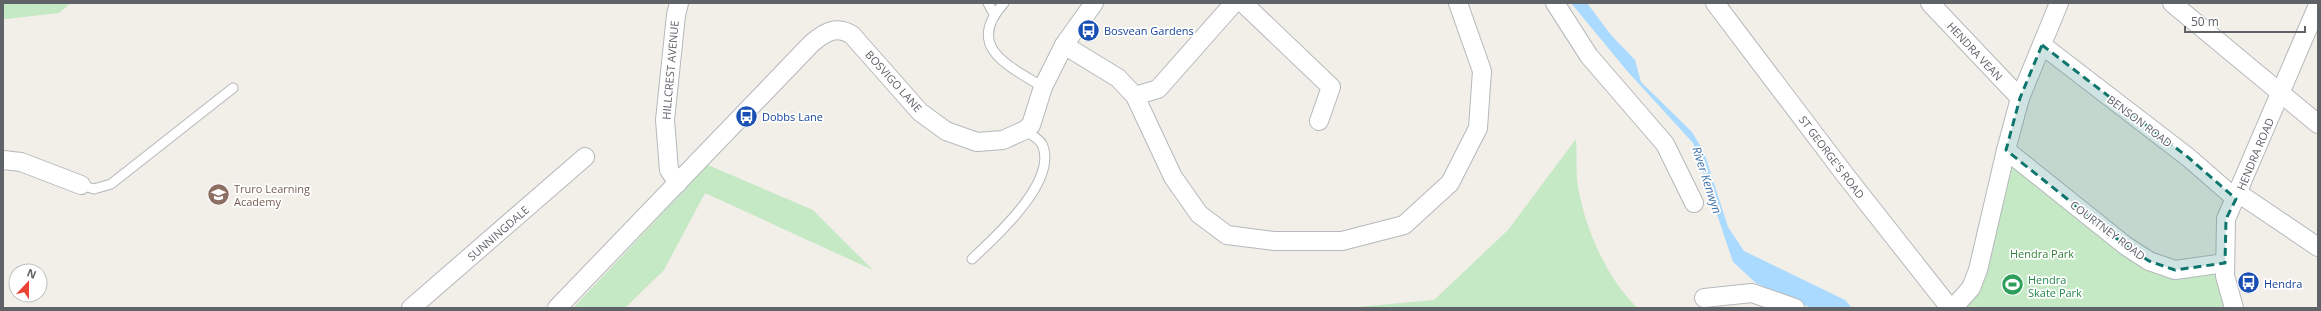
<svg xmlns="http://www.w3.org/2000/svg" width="2321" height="311" viewBox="0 0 2321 311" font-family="'Open Sans',sans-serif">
	<rect width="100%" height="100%" fill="#f1efe8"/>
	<!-- green -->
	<g fill="#c5e8c5">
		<polygon points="3,3 71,3 59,13 6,19 3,18"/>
		<path d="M1576 139C1577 153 1576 166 1577 179 1582 222 1606 279 1638 308H1346L1434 300 1508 230Z"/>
		<polygon points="2008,157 2148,265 2222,267 2231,308 1960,308"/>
		<polygon points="708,165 813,210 873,270 705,193 664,270 625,308 573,308"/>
	</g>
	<!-- water -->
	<polygon fill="#aadaff" points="1571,3 1587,3 1611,35 1635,60 1641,82 1692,132 1704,152 1728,227 1744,251 1845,300 1852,308 1811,308 1756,283 1733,262 1693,143 1628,72"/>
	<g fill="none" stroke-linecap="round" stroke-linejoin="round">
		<defs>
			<g id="lane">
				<polyline points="988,3 994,14"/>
				<path d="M1004 3C964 47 1009 66 1043 87"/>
				<polyline points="81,185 94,189 111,184 233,88"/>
				<path d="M972 259C995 237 1059 181 1042 144 1039 139 1030 134 1025 130"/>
			</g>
			<g id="street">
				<polyline points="1243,3 1331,87 1319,121"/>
				<polyline points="1555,3 1589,56 1665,144 1694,203"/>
				<polyline points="1715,3 1846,176 1950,308"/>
				<polyline points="1930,3 2020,98"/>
				<polyline points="2172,3 2318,124"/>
				<polyline points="1064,45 1118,78 1135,96 1173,177 1199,214 1227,235 1274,241 1342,241 1404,225 1450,183 1478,128 1482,71 1458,3"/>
				<polyline points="2042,45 2189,158 2236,199"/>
				<polyline points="1135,96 1158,89 1234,3"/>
				<polyline points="2006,150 2126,246 2149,261 2175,270 2225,263"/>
				<polyline points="3,160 21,162 81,185"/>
				<polyline points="678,183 669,170 665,120 676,15 679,3"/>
				<polyline points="2238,193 2318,247"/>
				<polyline points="1704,298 1752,293 1795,308"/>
				<polyline points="411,308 585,157"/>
				<path d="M557 308 812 43C825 32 837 25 852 35L920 112 946 131 977 142 1003 140 1025 130 1031 125 1043 87 1064 45 1094 3"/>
				<polyline points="1953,308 1971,288 1978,270 2006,150 2020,98 2059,3"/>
				<polyline points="2234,308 2225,276 2226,219 2318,5"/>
			</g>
		</defs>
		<!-- lane casing -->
		<use href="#lane" stroke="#b5b8bc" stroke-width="11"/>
		<!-- street casing -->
		<use href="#street" stroke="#b5b8bc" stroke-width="20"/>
		<!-- lane -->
		<use href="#lane" stroke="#fff" stroke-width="9"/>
		<!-- street -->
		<use href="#street" stroke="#fff" stroke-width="18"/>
	</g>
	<!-- marked area -->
	<path fill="#0f766e" fill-opacity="0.2" stroke="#0f766e" stroke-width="3" stroke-dasharray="8 5" stroke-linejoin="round" d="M2042 45 2189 158 2236 199 2226 219 2225 263 2175 270 2149 261 2126 246 2006 150 2020 98Z"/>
	<!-- icons -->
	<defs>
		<symbol id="bus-disc" viewBox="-11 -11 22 22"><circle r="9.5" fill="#1a4fb4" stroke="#fff"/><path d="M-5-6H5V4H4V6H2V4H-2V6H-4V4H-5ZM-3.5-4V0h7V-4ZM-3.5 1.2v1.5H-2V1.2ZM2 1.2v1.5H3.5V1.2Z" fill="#fff"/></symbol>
		<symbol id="school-disc" viewBox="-11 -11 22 22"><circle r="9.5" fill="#8d6e63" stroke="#fff"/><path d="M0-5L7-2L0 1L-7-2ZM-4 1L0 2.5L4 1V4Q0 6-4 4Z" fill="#fff"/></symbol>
		<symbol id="stadium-disc" viewBox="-11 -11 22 22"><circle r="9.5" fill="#2e9e5b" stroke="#fff"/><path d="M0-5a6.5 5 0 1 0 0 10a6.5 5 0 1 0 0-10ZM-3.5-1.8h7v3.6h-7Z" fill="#fff"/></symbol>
	</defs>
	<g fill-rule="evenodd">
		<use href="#bus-disc" x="1076" y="18" width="25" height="25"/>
		<use href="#bus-disc" x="734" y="104" width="25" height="25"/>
		<use href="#school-disc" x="206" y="182" width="25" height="25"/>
		<use href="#bus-disc" x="2236" y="270" width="25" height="25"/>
		<use href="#stadium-disc" x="2000" y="272" width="25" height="25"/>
	</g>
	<g text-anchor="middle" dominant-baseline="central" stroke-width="3.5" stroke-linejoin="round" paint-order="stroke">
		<!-- transit labels -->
		<g font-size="11" fill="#164399" stroke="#fff" text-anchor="start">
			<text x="1104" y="30">Bosvean Gardens</text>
			<text x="762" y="116">Dobbs Lane</text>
			<text x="2264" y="283">Hendra</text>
		</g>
		<!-- street labels -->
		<g font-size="11" fill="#5f6368" stroke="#fff">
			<text transform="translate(1975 51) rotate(47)">HENDRA VEAN</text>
			<text transform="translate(670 70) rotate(-85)">HILLCREST AVENUE</text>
			<text transform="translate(894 81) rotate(48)">BOSVIGO LANE</text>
			<text transform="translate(2140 121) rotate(37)">BENSON ROAD</text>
			<text transform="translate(2255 154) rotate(-67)">HENDRA ROAD</text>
			<text transform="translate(1832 157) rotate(53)">ST GEORGE'S ROAD</text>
			<text transform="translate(2108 230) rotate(37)">COURTNEY ROAD</text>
			<text transform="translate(498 233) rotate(-41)">SUNNINGDALE</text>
		</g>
		<!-- education labels -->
		<g font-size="11" fill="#785e54" stroke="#fff" text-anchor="start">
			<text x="234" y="188">Truro Learning<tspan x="234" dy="13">Academy</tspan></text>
		</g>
		<!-- park labels -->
		<g font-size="11" fill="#348238" stroke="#fff">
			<text x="2042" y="253">Hendra Park</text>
		</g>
		<!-- leisure labels -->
		<g font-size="11" fill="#27864d" stroke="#fff" text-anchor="start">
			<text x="2028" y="279">Hendra<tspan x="2028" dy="13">Skate Park</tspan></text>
		</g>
		<!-- water labels -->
		<g font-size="12" font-style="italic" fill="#4174aa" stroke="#fff">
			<text transform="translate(1707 180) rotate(72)">River Kenwyn</text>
		</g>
	</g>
	<!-- border -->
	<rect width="2321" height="311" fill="none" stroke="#5f6368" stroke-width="8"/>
	<!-- north arrow -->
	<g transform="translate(28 283) rotate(22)"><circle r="19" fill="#ffffff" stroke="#bfc1c3"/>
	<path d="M0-3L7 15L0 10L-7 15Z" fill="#ea4335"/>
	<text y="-6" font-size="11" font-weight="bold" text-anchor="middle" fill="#5f6368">N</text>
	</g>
	<!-- scale -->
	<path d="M2185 26v6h120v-6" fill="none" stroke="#5f6368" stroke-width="2"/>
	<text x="2191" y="26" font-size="12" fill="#5f6368" stroke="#ffffff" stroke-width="3" paint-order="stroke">50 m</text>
</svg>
